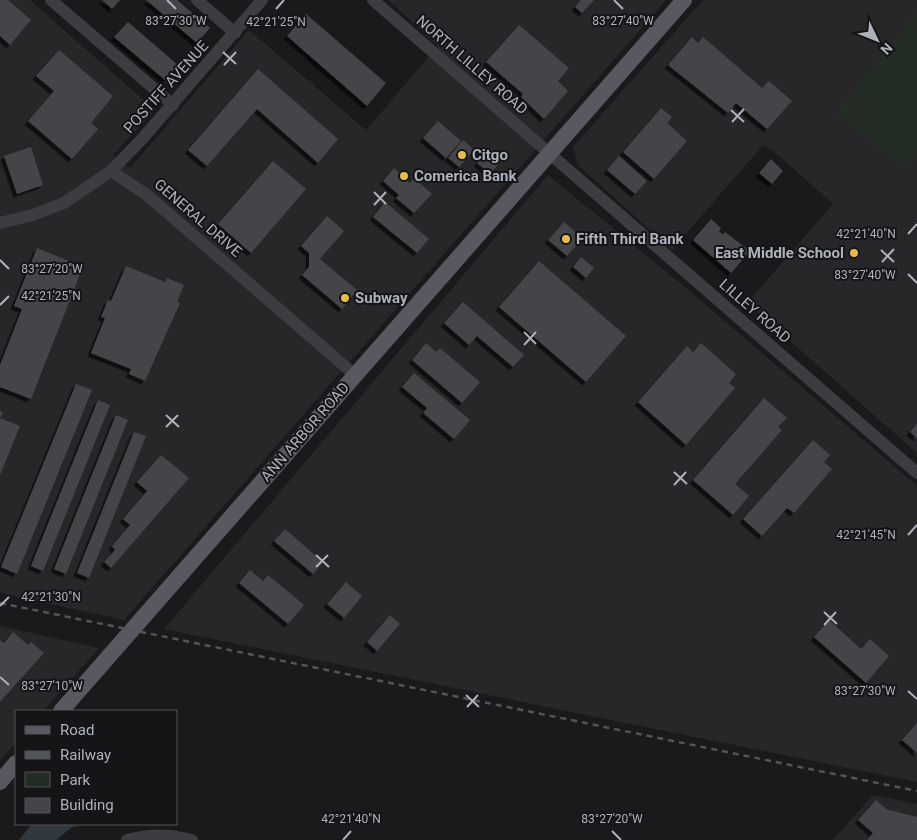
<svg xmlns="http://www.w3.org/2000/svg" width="917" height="840" viewBox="0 0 917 840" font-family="Roboto,sans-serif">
	<defs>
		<filter id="shadow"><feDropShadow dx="-3.5" dy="3.5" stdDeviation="0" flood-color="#0009"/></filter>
	</defs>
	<rect width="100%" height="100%" fill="#1a1a1c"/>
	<!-- built -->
	<g fill="#272629">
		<polygon points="0,0 30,0 155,110 113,155 130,168 249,30 366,130 438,46 388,0 666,0 124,620 0,593"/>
		<polygon points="703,0 917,0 917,453 747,303 833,204 778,155 763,145 672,250 578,165 573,147"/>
		<polygon points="548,175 692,293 917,486 917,782 164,629"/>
		<polygon points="0,626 99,648 43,711 16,711 16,742 0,761"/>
		<polygon points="873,795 917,804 917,840 833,840"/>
	</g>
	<!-- green -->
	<polygon fill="#242c26" points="917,13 917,157 907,170 836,113"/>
	<!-- water -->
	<polygon fill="#313840" points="32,824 85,824 72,827 56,840 19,840"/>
	<!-- building -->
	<g fill="#454549" filter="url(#shadow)">
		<polygon points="0,0 8,0 31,20 10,45 0,36"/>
		<polygon points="102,0 120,0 112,9"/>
		<polygon points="146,0 177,0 210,28 197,43"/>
		<polygon points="581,0 594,0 582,13 575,7"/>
		<polygon points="306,14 386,83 367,106 287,36"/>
		<polygon points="128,22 178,65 165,80 114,37"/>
		<polygon points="519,25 569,68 558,81 568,91 544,119 521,97 523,94 486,62"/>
		<polygon points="692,37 698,43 703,37 762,88 769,81 792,101 767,129 736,103 728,113 668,65"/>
		<polygon points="59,50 113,96 91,123 98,129 72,159 28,121 54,91 36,76"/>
		<polygon points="258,69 338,139 318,163 257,109 207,166 188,150"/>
		<polygon points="661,108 672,117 667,123 687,141 654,179 623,152"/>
		<polygon points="438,121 461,141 446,158 423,138"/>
		<polygon points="463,140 474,150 459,167 448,158"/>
		<polygon points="31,147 43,185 17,194 4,156"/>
		<polygon points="490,148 503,159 490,174 477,163"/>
		<polygon points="619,156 647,181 635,194 607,170"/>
		<polygon points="771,159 783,171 772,184 759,173"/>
		<polygon points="273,161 306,189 251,253 218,224"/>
		<polygon points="394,168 410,183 414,178 432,194 414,213 396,198 399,195 383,181"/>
		<polygon points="385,202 429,239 417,253 373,217"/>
		<polygon points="327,216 344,231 320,259 357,290 342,309 302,275 309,267 309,253 301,246"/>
		<polygon points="711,219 721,228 719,231 723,235 725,232 750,251 731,273 693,240"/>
		<polygon points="564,222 583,238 567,256 548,240"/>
		<polygon points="37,248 83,267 31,399 0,387 0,365 22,309 14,306"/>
		<polygon points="581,257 594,268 586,278 573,267"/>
		<polygon points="539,261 626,336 586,382 499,307"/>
		<polygon points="126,266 165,282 167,278 184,285 177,302 180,303 145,381 129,374 131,369 91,353 105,318 101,317 108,300 111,301"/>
		<polygon points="463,302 524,355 513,367 477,336 469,345 444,323"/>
		<polygon points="426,343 436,352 440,348 480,382 462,403 412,360"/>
		<polygon points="701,343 736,374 729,383 735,388 686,445 638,402 687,346 693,352"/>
		<polygon points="414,373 470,420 454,439 423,413 427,408 402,387"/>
		<polygon points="76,384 92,390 17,574 1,567"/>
		<polygon points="764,398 787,418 778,427 782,430 735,484 749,496 733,515 693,480"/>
		<polygon points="98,400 110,405 43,571 31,566"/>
		<polygon points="0,411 3,412 0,418 20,426 0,475"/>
		<polygon points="116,415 128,420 66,574 54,569"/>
		<polygon points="917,424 917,438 910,432"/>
		<polygon points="134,432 146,436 89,578 77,573"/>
		<polygon points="813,440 830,455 824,462 832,469 794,513 787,508 762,536 743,519"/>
		<polygon points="161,455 189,478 111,568 104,562 115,550 112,546 130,525 123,519 147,491 137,482"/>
		<polygon points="285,529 323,562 313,574 274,541"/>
		<polygon points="250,570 263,581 268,575 304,605 288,624 239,583"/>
		<polygon points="346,582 362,596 344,618 327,604"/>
		<polygon points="390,615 400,624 377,651 367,642"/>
		<polygon points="829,620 861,649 870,639 889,656 866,683 814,637"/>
		<polygon points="13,632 28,645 31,642 44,653 0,702 0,640 4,643"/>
		<polygon points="917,723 917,753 902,740"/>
		<polygon points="876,800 886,809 917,817 917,840 867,840 873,833 858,820"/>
	</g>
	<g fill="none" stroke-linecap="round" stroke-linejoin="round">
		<!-- minor -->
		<g stroke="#3c3c41" stroke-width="12">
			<polyline points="51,0 173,105"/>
			<polyline points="197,0 235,33"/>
			<polyline points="373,0 917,473"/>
			<polyline points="111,171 147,195 355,375"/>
			<polyline points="0,223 33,215 64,203 111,171 143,138 262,0"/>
			<path d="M127 840C150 834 169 834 192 840"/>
		</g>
		<!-- major -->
		<g stroke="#585960" stroke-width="16">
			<polyline points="61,711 684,0"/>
			<polyline points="0,782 16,763"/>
		</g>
		<!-- rail -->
		<polyline stroke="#53545a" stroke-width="2.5" stroke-dasharray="6 5" stroke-linecap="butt" points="0,603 917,791"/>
	</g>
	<!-- ticks -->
	<path fill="none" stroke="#aeb1bb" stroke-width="2" d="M167 0 176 9M614 0 623 9M276 9 284 0M223 52 236 64M224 65 236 52M731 110 744 122M732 122 744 109M374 192 386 204M374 205 386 192M908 234 917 224M881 250 894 262M0 260 9 269M882 262 894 249M908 274 917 283M0 305 9 296M524 332 536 344M524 345 536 332M166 415 179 427M166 427 178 415M674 472 687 484M674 485 686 472M908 535 917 525M316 555 329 567M316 567 328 555M0 606 9 597M824 612 837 624M824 625 836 612M0 677 9 685M908 691 917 699M466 695 479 707M467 707 478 695M612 831 621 840M343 840 351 831"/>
	<!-- markers -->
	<g fill="#e7bc48" stroke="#151517" stroke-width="2">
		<circle cx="462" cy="155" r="5"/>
		<circle cx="404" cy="176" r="5"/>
		<circle cx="566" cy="239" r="5"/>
		<circle cx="854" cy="253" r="5"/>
		<circle cx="345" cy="298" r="5"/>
	</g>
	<g text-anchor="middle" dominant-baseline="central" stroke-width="4" stroke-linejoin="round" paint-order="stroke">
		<!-- street labels -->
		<g font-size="15" fill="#aeb1bb" stroke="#151517">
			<text transform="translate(472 65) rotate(41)">NORTH LILLEY ROAD</text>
			<text transform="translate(166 87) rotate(-48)">POSTIFF AVENUE</text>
			<text transform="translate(198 218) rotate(41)">GENERAL DRIVE</text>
			<text transform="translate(755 311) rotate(41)">LILLEY ROAD</text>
			<text transform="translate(305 432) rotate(-49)">ANN ARBOR ROAD</text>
		</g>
		<!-- poi labels -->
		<g font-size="15" font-weight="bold" fill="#aeb1bb" stroke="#151517" text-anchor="start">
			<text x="472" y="155">Citgo</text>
			<text x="414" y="176">Comerica Bank</text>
			<text x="576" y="239">Fifth Third Bank</text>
			<text x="844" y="253" text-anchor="end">East Middle School</text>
			<text x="355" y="298">Subway</text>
		</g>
	</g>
	<g font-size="12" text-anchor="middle" fill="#aeb1bb" stroke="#151517" stroke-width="4" stroke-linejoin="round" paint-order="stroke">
		<text x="176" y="25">83°27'30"W</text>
		<text x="623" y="25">83°27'40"W</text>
		<text x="276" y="26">42°21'25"N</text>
		<text x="866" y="238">42°21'40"N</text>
		<text x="52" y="273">83°27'20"W</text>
		<text x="865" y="279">83°27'40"W</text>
		<text x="51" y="300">42°21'25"N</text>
		<text x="866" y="539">42°21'45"N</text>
		<text x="51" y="601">42°21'30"N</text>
		<text x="52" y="690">83°27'10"W</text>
		<text x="865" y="695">83°27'30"W</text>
		<text x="351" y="823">42°21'40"N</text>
		<text x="612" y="823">83°27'20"W</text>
	</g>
	<!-- legend -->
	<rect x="15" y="710" width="162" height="115" fill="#151517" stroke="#525359"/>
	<rect x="25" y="726" width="25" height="8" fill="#585960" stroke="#525359"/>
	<text x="60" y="735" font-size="15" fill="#aeb1bb">Road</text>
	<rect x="25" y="751" width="25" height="8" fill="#53545a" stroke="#525359"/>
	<text x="60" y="760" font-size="15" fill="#aeb1bb">Railway</text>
	<rect x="25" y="772" width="25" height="15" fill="#242c26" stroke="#525359"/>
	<text x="60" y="785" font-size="15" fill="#aeb1bb">Park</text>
	<rect x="25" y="798" width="25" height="15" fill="#454549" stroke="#525359"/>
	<text x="60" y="810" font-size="15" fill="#aeb1bb">Building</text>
	<!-- north arrow -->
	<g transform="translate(877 40) rotate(133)" stroke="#151517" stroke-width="4" paint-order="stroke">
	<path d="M0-4L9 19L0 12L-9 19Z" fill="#aeb1bb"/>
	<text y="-8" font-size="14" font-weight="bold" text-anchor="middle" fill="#aeb1bb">N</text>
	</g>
</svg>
